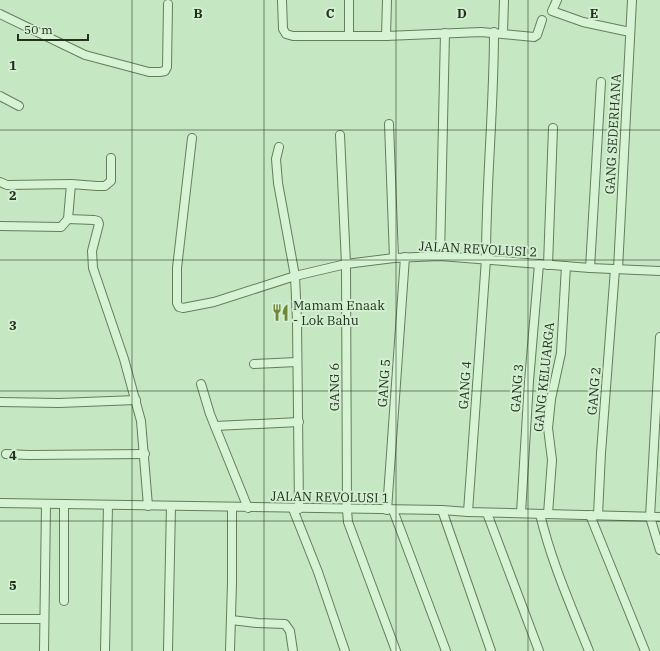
<svg xmlns="http://www.w3.org/2000/svg" width="660" height="651" viewBox="0 0 660 651" font-family="'IBM Plex Serif',serif">
	<rect width="100%" height="100%" fill="#c5e7c2"/>
	<g fill="none" stroke-linecap="round" stroke-linejoin="round">
		<defs>
			<g id="street">
				<polyline points="282,0 283,29 286,34 293,36 386,36 481,32 534,37 537,35 542,20"/>
				<polyline points="557,0 552,11 583,22 630,32"/>
				<polyline points="349,1 349,35"/>
				<polyline points="0,14 85,55 149,72 160,72 165,71 167,67 168,4"/>
				<polyline points="503,33 504,0"/>
				<polyline points="386,36 387,0"/>
				<polyline points="0,96 19,106"/>
				<polyline points="389,124 394,258"/>
				<polyline points="340,135 346,264 347,510 348,522 396,651"/>
				<polyline points="192,138 177,268 177,303 179,307 183,308 214,302 295,276 346,264 394,258 440,256 590,268 660,271"/>
				<polyline points="279,147 276,159 278,183 295,276 297,320 299,509"/>
				<polyline points="0,182 7,185 71,184 97,186 105,186 111,181 111,158"/>
				<polyline points="68,219 94,220 98,221 99,224 92,251 93,268 124,359 141,421 148,506"/>
				<polyline points="0,226 61,227 68,219 71,184"/>
				<polyline points="440,256 445,33"/>
				<polyline points="548,265 553,128"/>
				<polyline points="590,268 601,82"/>
				<polyline points="618,269 632,0"/>
				<polyline points="660,337 650,517 660,550"/>
				<polyline points="254,364 297,362"/>
				<polyline points="201,384 210,414 248,508"/>
				<polyline points="0,402 59,403 136,400"/>
				<polyline points="215,426 299,422"/>
				<polyline points="6,454 29,455 145,454"/>
				<polyline points="0,503 442,510 468,512 660,517"/>
				<polyline points="293,509 318,572 345,651"/>
				<polyline points="387,510 405,257"/>
				<polyline points="393,510 446,651"/>
				<polyline points="442,510 491,651"/>
				<path d="M468 512 486 259C486 183 494 108 494 32"/>
				<polyline points="487,513 539,651"/>
				<polyline points="521,513 529,381 539,264"/>
				<path d="M540 514C551 561 571 606 589 651"/>
				<polyline points="548,514 552,460 548,428 551,399 561,353 566,266"/>
				<polyline points="590,515 645,651"/>
				<polyline points="598,515 601,453 615,269"/>
				<polyline points="64,601 64,505"/>
				<polyline points="0,619 44,619"/>
				<polyline points="231,620 257,623 285,624 290,631 293,651"/>
				<polyline points="44,651 46,504"/>
				<polyline points="105,651 108,505"/>
				<polyline points="168,651 171,506"/>
				<polyline points="230,651 232,582 232,508"/>
			</g>
		</defs>
		<!-- street casing -->
		<use href="#street" stroke="#647e5c" stroke-width="10"/>
		<!-- street -->
		<use href="#street" stroke="#d6f3d4" stroke-width="8"/>
	</g>
	<!-- grid -->
	<path fill="none" stroke="#23301e" stroke-width="1" stroke-opacity="0.55" d="M132 0V651M264 0V651M396 0V651M528 0V651M0 130H660M0 260H660M0 391H660M0 521H660"/>
	<!-- icons -->
	<defs>
		<symbol id="restaurant-bare" viewBox="-9 -9 18 18"><path d="M-5-6h1v4h1v-4h1v4h1v-4h1v5L-1.5 .5V6h-2V.5L-5-1ZM5-6V6H3V1.5H1.5Q1.5-4 5-6Z" fill="#728534" stroke="#d2efd1" stroke-width="2.5" paint-order="stroke"/></symbol>
	</defs>
	<g fill-rule="evenodd">
		<use href="#restaurant-bare" x="268" y="300" width="25" height="25"/>
	</g>
	<g text-anchor="middle" dominant-baseline="central" stroke-width="4" stroke-linejoin="round" paint-order="stroke">
		<!-- street labels -->
		<g font-size="13" fill="#23301e" stroke="#d2efd1">
			<text transform="translate(613 134) rotate(-87)">GANG SEDERHANA</text>
			<text transform="translate(478 249) rotate(3)">JALAN REVOLUSI 2</text>
			<text transform="translate(544 377) rotate(-84)">GANG KELUARGA</text>
			<text transform="translate(384 383) rotate(-86)">GANG 5</text>
			<text transform="translate(465 385) rotate(-86)">GANG 4</text>
			<text transform="translate(334 387) rotate(-90)">GANG 6</text>
			<text transform="translate(517 388) rotate(-86)">GANG 3</text>
			<text transform="translate(594 391) rotate(-85)">GANG 2</text>
			<text transform="translate(330 497) rotate(1)">JALAN REVOLUSI 1</text>
		</g>
		<!-- poi labels -->
		<g font-size="13" fill="#23301e" stroke="#d2efd1" text-anchor="start">
			<text x="293" y="305">Mamam Enaak<tspan x="293" dy="15">- Lok Bahu</tspan></text>
		</g>
	</g>
	<g font-size="13" text-anchor="middle" font-weight="bold" fill="#23301e" stroke="#d2efd1" stroke-width="4" stroke-linejoin="round" paint-order="stroke">
		<text x="198" y="18">B</text>
		<text x="330" y="18">C</text>
		<text x="462" y="18">D</text>
		<text x="594" y="18">E</text>
		<text x="13" y="70">1</text>
		<text x="13" y="200">2</text>
		<text x="13" y="330">3</text>
		<text x="13" y="460">4</text>
		<text x="13" y="590">5</text>
	</g>
	<!-- scale -->
	<path d="M18 34v6h70v-6" fill="none" stroke="#23301e" stroke-width="2"/>
	<text x="24" y="34" font-size="12" fill="#23301e" stroke="#d2efd1" stroke-width="3" paint-order="stroke">50 m</text>
</svg>
